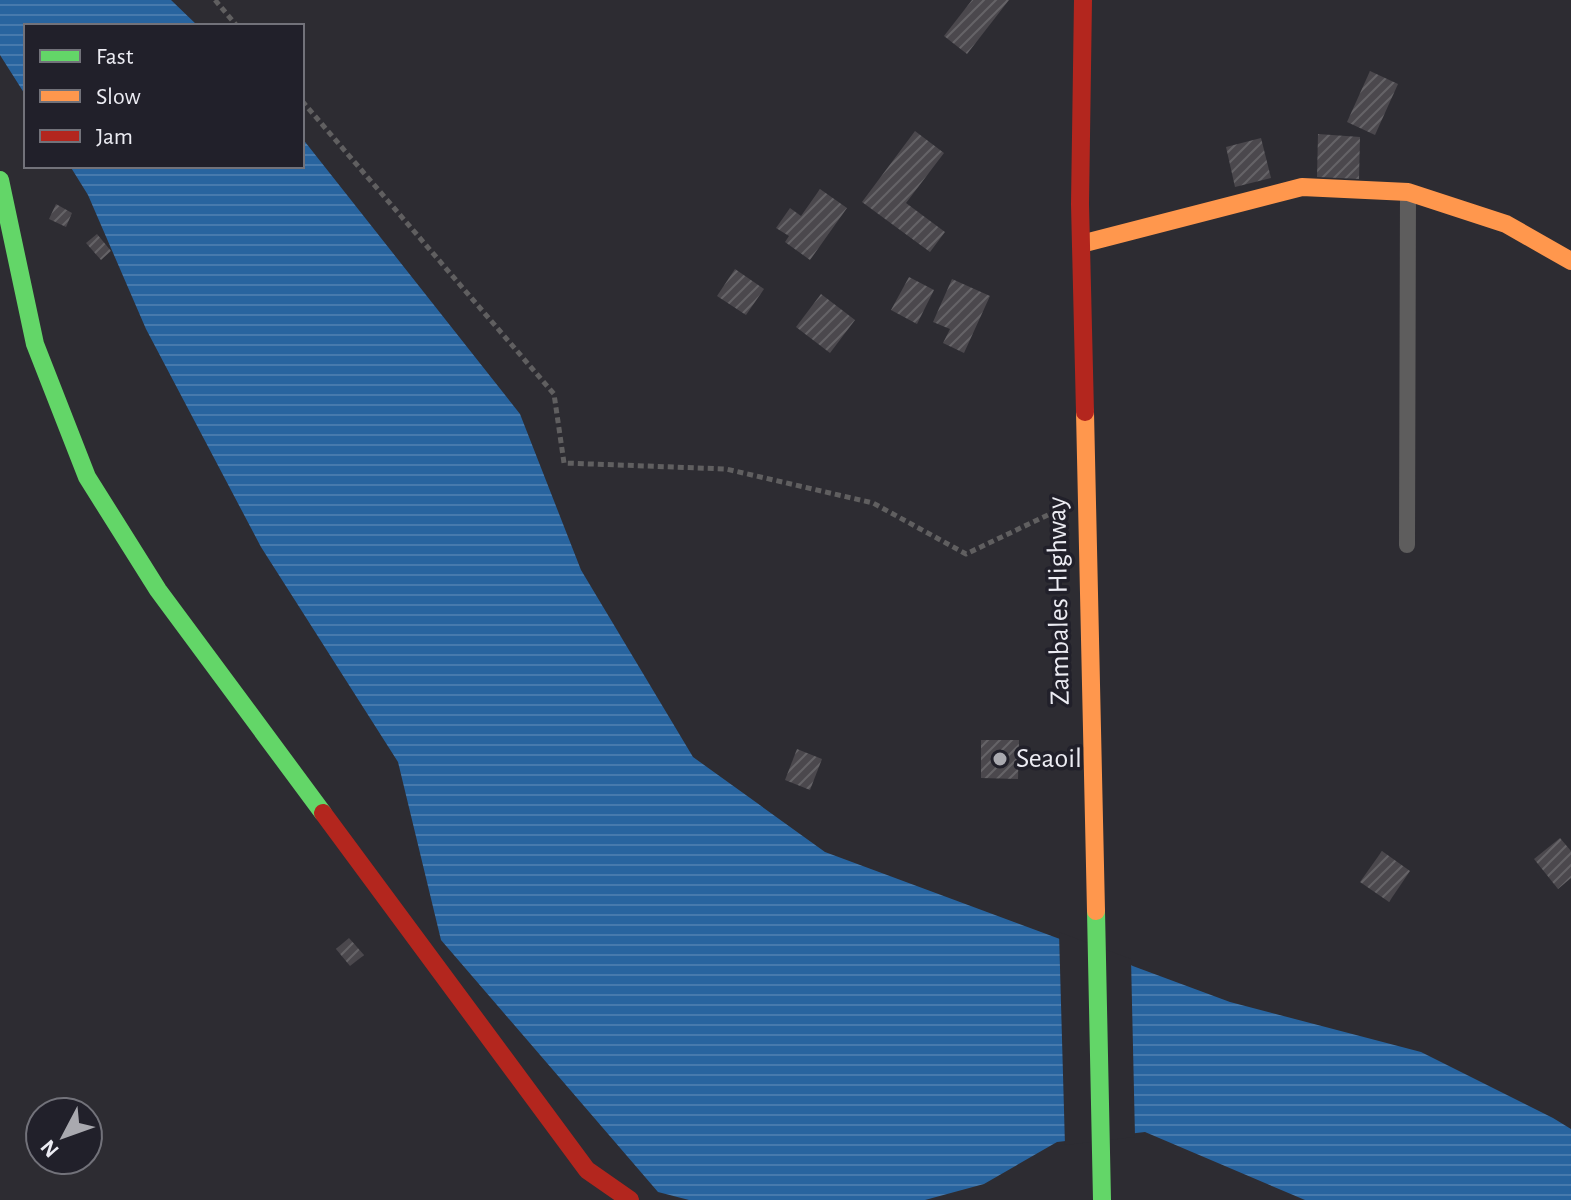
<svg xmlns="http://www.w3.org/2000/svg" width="1571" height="1200" viewBox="0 0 1571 1200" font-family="'Alegreya Sans',sans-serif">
	<defs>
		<pattern id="water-rules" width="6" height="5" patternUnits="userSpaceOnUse" patternTransform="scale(2)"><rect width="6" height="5" fill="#28649f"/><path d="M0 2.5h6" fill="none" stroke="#477aad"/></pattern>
		<pattern id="building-hatch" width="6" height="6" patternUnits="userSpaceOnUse" patternTransform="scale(2)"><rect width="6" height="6" fill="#4b484d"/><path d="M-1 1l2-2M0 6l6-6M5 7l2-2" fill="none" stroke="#656367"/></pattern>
	</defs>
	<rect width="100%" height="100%" fill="#2d2c32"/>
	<!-- water -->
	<g fill="url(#water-rules)">
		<polygon points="0,0 171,0 198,26 26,26 26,96 0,55"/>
		<polygon points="302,138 520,414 581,570 693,757 825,852 1230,1002 1421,1052 1553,1118 1571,1129 1571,1200 1305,1200 1145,1132 1057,1142 984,1184 925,1200 689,1200 658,1192 441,940 398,762 261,547 146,329 88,195 70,166 302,166"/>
	</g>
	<!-- pier -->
	<polygon fill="#2d2c32" points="1059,932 1131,959 1135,1137 1065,1145"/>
	<!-- building -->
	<g fill="url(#building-hatch)">
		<polygon points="972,0 1009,0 967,54 944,36"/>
		<polygon points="1370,71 1398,84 1375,135 1347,122"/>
		<polygon points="915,131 944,153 906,203 945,232 930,252 862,202"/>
		<polygon points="1318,134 1360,137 1359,179 1317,177"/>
		<polygon points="1261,138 1271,178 1235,187 1226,147"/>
		<polygon points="820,189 847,208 810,260 785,242 789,236 776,228 790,208 801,216"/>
		<polygon points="56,204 72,213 66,227 49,219"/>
		<polygon points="97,234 111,251 101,260 86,243"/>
		<polygon points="735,269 764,289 746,315 717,296"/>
		<polygon points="909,277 934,290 917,324 891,310"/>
		<polygon points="952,279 990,296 964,353 943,343 950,329 933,322"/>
		<polygon points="821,294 855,320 830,353 796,327"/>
		<polygon points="981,740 1019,740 1018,779 981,778"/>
		<polygon points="797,749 822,759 810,790 785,780"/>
		<polygon points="1560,838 1571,851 1571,878 1558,889 1534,859"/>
		<polygon points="1382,851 1410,871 1389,902 1360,882"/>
		<polygon points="349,938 364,955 350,966 336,949"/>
	</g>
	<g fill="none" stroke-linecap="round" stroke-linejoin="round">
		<!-- path -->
		<g stroke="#605f60" stroke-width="5" stroke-dasharray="6 4" stroke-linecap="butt">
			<polyline points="215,0 237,26"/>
			<polyline points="302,101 554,394 564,463 726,469 873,503 966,554 1052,513"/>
		</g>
		<!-- lane -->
		<polyline stroke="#5e5d5d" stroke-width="16" points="1407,545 1408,193"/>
		<!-- fast -->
		<g stroke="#63d668" stroke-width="18">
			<polyline points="0,180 35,344 87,477 158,590 323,813"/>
			<polyline points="1096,911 1102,1200"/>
		</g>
		<!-- slow -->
		<g stroke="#ff974d" stroke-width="18">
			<polyline points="1081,244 1302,187 1408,192 1506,224 1571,261"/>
			<polyline points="1085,412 1096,911"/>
		</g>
		<!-- jam -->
		<g stroke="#b3261e" stroke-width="18">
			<polyline points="1083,0 1080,204 1085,412"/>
			<polyline points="323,813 587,1170 630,1200"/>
		</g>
	</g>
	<!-- markers -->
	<circle fill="#a9a9af" stroke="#21202a" stroke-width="3" cx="1000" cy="759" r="8"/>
	<g text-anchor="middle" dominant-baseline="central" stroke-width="7" stroke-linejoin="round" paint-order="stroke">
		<!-- street labels -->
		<g font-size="28" fill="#ececf3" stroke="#21202a">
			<text transform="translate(1059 601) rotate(-91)">Zambales Highway</text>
		</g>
		<!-- poi labels -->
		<g font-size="28" fill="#ececf3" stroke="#21202a" text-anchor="start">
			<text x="1016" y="759">Seaoil</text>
		</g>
	</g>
	<!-- legend -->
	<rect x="24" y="24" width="280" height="144" fill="#21202a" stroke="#72727a" stroke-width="2"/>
	<rect x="40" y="50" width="40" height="12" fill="#63d668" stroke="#72727a" stroke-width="2"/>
	<text x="96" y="64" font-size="24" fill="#ececf3">Fast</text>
	<rect x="40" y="90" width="40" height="12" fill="#ff974d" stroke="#72727a" stroke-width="2"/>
	<text x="96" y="104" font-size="24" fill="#ececf3">Slow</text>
	<rect x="40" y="130" width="40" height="12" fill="#b3261e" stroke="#72727a" stroke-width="2"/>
	<text x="96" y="144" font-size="24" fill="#ececf3">Jam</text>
	<!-- north arrow -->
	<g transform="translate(64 1136) rotate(229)"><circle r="38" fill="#21202a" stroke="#72727a" stroke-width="2"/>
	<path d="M0-6L14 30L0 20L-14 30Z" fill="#a9a9af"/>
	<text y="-12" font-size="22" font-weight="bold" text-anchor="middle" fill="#ececf3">N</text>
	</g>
</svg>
